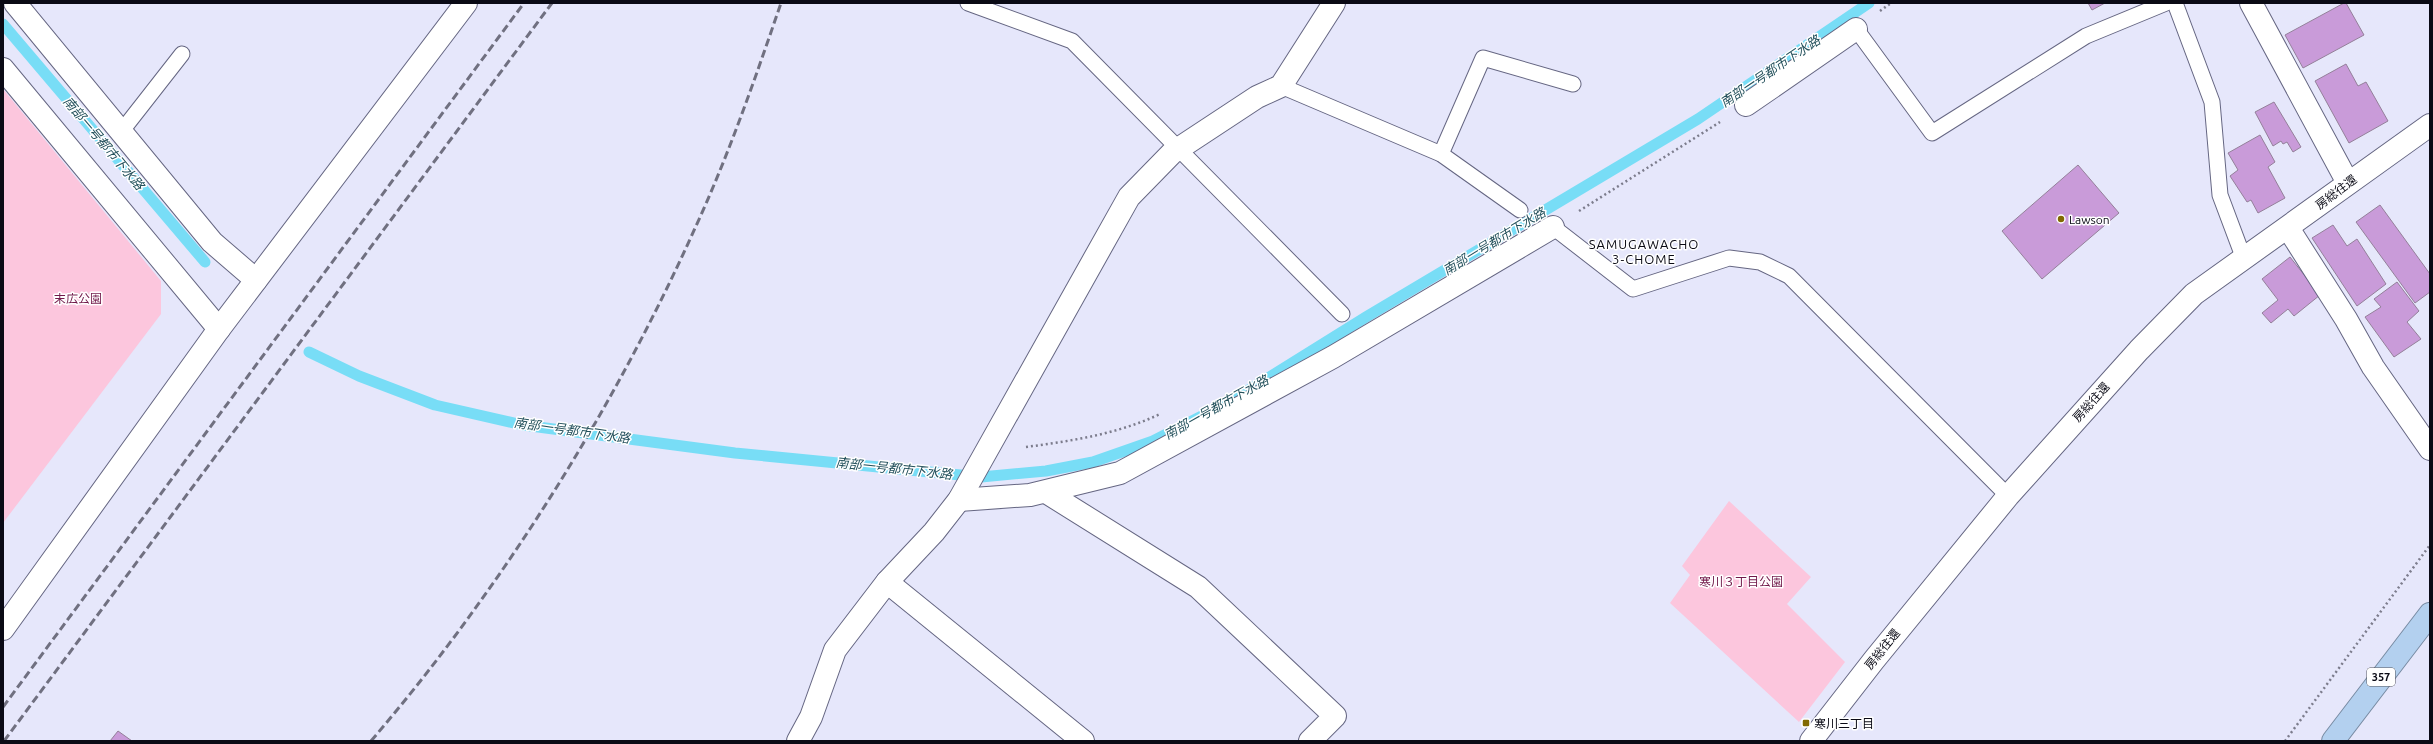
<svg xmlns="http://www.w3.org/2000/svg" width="2433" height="744" viewBox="0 0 2433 744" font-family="Ubuntu,'Noto Sans JP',sans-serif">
	<rect width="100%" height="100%" fill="#e6e7fb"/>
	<!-- green -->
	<g fill="#fcc6dd">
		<polygon points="3,89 161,281 161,314 3,523"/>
		<polygon points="1729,501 1811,577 1787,604 1845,662 1799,722 1670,603 1690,575 1682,566"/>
	</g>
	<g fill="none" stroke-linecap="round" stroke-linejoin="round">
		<!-- stream -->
		<g stroke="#78ddf6" stroke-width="11">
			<polyline points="3,24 205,262"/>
			<polyline points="309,352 359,376 435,405 523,425 735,453 981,477 1046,471 1093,462 1153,441 1202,416"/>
			<polyline points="1226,404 1366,317 1698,119 1869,3"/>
		</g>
	</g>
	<!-- building -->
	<g fill="#c99bd9" stroke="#94809a">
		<polygon points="2088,3 2105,3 2092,10"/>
		<polygon points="2344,3 2346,3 2364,35 2303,68 2285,35"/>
		<polygon points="2346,64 2358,86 2366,82 2388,121 2349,143 2315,81"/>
		<polygon points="2274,102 2301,147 2293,152 2287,142 2283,144 2281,141 2273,146 2255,112"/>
		<polygon points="2260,135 2275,162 2268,167 2285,198 2258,213 2251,200 2247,202 2230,176 2238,170 2228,153"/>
		<polygon points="2078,165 2119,213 2042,279 2002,231"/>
		<polygon points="2380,205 2430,274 2430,292 2415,303 2356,222"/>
		<polygon points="2333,225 2347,246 2357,239 2386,284 2357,306 2312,238"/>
		<polygon points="2290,257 2320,295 2294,316 2288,309 2271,323 2262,313 2278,300 2262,279"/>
		<polygon points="2397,282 2419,311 2407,322 2421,339 2394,357 2365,317 2381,307 2374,299"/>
		<polygon points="118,731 132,741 110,741"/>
	</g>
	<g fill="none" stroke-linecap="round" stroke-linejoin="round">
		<defs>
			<g id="lane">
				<polyline points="968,3 1072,41 1342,314"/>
				<polyline points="2175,3 2212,102 2220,195 2244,259"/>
				<polyline points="1856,29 1932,133 2086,36 2166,3"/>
				<polyline points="1281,86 1441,154 1520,210"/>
				<polyline points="121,132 182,54"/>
				<polyline points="1441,154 1483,58 1573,84"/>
				<polyline points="1553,227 1633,289 1729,258 1760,262 1789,276 2008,496"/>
			</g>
			<g id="street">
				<polyline points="15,3 212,242 256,280"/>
				<polyline points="2251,3 2348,183"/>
				<polyline points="3,69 219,329"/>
				<polyline points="1746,105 1856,29"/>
				<polyline points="2288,228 2346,319 2373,367 2430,449"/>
				<polyline points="1046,492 1198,587 1335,716 1310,741"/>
				<polyline points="959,500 1030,495 1120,473 1333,357 1553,227"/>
				<polyline points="887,582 1083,741"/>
				<polyline points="3,629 219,329 466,3"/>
				<polyline points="798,741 811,717 835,650 887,582 934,532 959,500 1129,197 1172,153 1257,97 1281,86 1334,3"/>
			</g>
			<polyline id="secondary" points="1811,741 1874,660 2008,496 2139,350 2194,294 2430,125"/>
			<polyline id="highway" points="2333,741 2430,614"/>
		</defs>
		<!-- lane casing -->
		<use href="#lane" stroke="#656682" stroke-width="17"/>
		<!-- street casing -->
		<use href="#street" stroke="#656682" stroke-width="24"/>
		<!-- secondary casing -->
		<use href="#secondary" stroke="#656682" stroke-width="24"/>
		<!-- highway casing -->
		<use href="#highway" stroke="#788ba3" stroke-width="24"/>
		<!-- path -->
		<g stroke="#7c7c8c" stroke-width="2.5" stroke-dasharray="2 3" stroke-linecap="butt">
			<polyline points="1880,11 1891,3"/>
			<polyline points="1579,211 1720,122"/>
			<path d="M1026 447C1071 441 1118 434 1160 414"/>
			<polyline points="2285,741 2430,545"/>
		</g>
		<!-- lane -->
		<use href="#lane" stroke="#fff" stroke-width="15"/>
		<!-- street -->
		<use href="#street" stroke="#fff" stroke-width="22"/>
		<!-- secondary -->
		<use href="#secondary" stroke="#fff" stroke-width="22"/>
		<!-- highway -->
		<use href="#highway" stroke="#b3d0ef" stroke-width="22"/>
		<!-- rail -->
		<g stroke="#707080" stroke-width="3" stroke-dasharray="8 4" stroke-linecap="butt">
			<polyline points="3,707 524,3"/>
			<polyline points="4,741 552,3"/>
			<path d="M371 741C502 588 614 409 696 226 729 154 755 79 781 3"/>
		</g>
	</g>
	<!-- markers -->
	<g fill="#816901" stroke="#fff" stroke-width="1.5">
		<circle cx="2061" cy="219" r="4"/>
		<rect x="1802" y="719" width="8" height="8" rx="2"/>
	</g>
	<g text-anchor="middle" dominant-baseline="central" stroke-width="3" stroke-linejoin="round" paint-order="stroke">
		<!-- shield labels -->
		<rect fill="#fff" stroke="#54545b" stroke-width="1" x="2367" y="668" width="28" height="18" rx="3"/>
		<g font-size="11" font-weight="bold" fill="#0a0a15">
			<text x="2381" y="677">357</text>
		</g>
		<!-- street labels -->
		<g font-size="12" fill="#0a0a15" stroke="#fff">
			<text transform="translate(2336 192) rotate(-37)">房総往還</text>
			<text transform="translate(2091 402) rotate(-48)">房総往還</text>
			<text transform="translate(1882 649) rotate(-51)">房総往還</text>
		</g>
		<!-- poi labels -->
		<g font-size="12" fill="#0a0a15" stroke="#fff" text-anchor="start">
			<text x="2069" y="219">Lawson</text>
			<text x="1814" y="723">寒川三丁目</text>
		</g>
		<!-- park labels -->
		<g font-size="12" fill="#71194a" stroke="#fff">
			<text x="78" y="298">末広公園</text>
			<text x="1741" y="581">寒川３丁目公園</text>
		</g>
		<!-- water labels -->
		<g font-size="13" font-style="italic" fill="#24515c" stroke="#fff">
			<text transform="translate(1770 71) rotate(-34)">南部一号都市下水路</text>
			<text transform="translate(104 143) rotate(50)">南部一号都市下水路</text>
			<text transform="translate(1494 241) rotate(-31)">南部一号都市下水路</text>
			<text transform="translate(1216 407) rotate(-29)">南部一号都市下水路</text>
			<text transform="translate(572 430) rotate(8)">南部一号都市下水路</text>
			<text transform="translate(894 468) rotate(6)">南部一号都市下水路</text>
		</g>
		<!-- neighbourhood labels -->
		<g font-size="13" letter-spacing="1" fill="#0a0a15" stroke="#fff">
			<text x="1644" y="244">SAMUGAWACHO<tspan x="1644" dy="15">3-CHOME</tspan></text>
		</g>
	</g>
	<!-- border -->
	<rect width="2433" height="744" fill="none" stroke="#0a0a15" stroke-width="8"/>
</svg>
